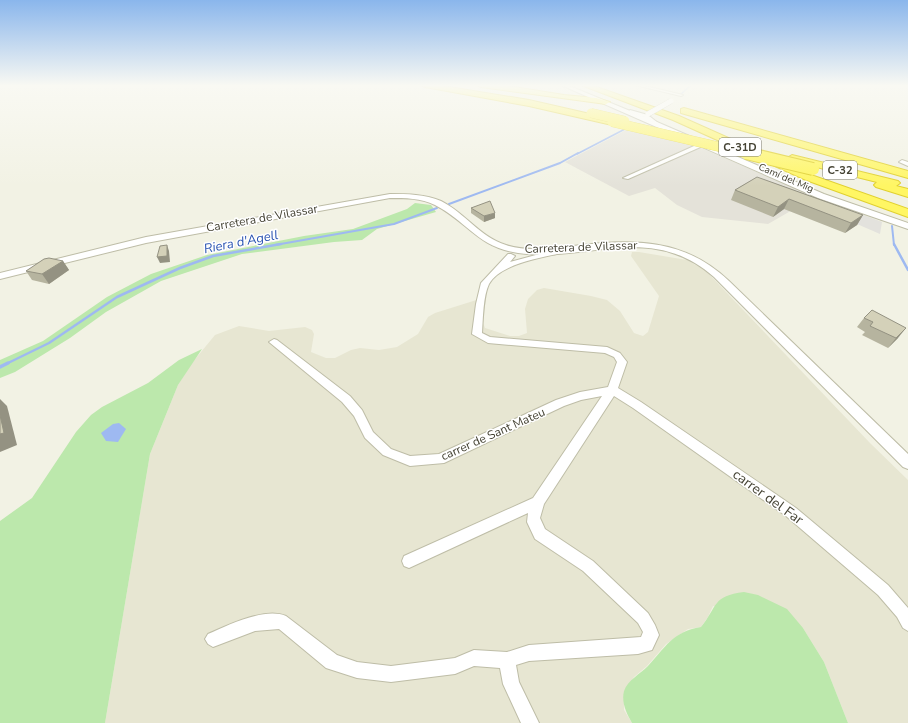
<svg xmlns="http://www.w3.org/2000/svg" width="908" height="723" viewBox="0 0 908 723" font-family="'Nunito Sans',sans-serif">
	<rect width="100%" height="100%" fill="#f2f2e4"/>
	<!-- residential -->
	<polygon fill="#e7e6d2" points="632,252 639,252 687,260 706,271 870,443 908,480 908,723 848,723 824,662 803,628 713,606 708,617 701,627 688,629 666,644 647,666 634,677 624,691 624,710 632,723 105,723 150,454 178,385 192,363 215,335 239,326 269,331 305,327 312,330 314,334 311,352 326,358 335,358 351,350 360,348 379,350 397,347 418,334 428,317 435,313 486,297 483,323 485,328 510,336 519,336 527,333 525,309 528,299 537,290 544,288 591,296 607,300 620,311 634,333 643,336 648,332 659,296 631,256"/>
	<!-- industrial -->
	<polygon fill="#e4e2d9" points="628,129 692,144 815,197 768,224 702,217 677,205 655,188 629,196 565,162"/>
	<!-- green -->
	<g fill="#bce8ac">
		<polygon points="415,203 431,205 436,212 377,229 362,240 334,242 242,254 161,281 106,312 70,338 15,372 0,378 0,360 43,341 107,297 151,274 207,255 304,236 353,229 407,209"/>
		<polygon points="202,349 178,385 150,454 105,723 0,723 0,521 32,498 76,432 91,415 102,407 148,383 179,360"/>
		<path d="M744 592 758 595 787 609 803 628 824 662 848 723H632C627 714 621 703 624 691 628 680 640 674 648 666 666 647 672 632 701 627 718 606 712 596 744 592Z"/>
	</g>
	<!-- parking -->
	<polygon fill="#e3e2dd" points="819,198 882,222 880,234 811,204"/>
	<!-- water -->
	<polygon fill="#9eb9f1" points="119,423 126,429 118,442 106,441 101,433 113,424"/>
	<g fill="none" stroke-linecap="round" stroke-linejoin="round">
		<!-- stream-far3 -->
		<g stroke="#9eb9f1" stroke-width="1.5">
			<polyline points="680,95 691,85"/>
			<polyline points="577,154 625,129"/>
		</g>
		<!-- stream-far2 -->
		<g stroke="#9eb9f1" stroke-width="2">
			<polyline points="449,204 560,163 578,153"/>
			<polyline points="892,226 894,245"/>
			<polyline points="275,245 394,224 437,208"/>
		</g>
		<!-- stream-far1 -->
		<g stroke="#9eb9f1" stroke-width="2.5">
			<polyline points="894,244 908,270"/>
			<polyline points="6,364 49,343 117,297 180,268 213,256 281,244"/>
		</g>
		<!-- stream -->
		<polyline stroke="#9eb9f1" stroke-width="3.5" points="0,367 8,363"/>
		<defs>
			<g id="minor">
				<polygon points="635,85 641,85 683,95 681,96"/>
				<polygon points="630,110 648,115 658,123 653,124 644,117 628,113"/>
				<polygon points="703,142 706,144 705,145 628,179 623,178"/>
				<polygon points="902,160 908,162 908,166 899,162"/>
				<path d="M558 249H561V253C540 258 500 264 489 284 483 296 483 319 482 333L490 337 607 347 620 353 627 362 618 388 641 402 796 508 888 585 908 608V631L903 628 897 617 878 595 786 516 633 408 614 396 544 504 540 518 545 529 593 561 648 613 655 625 659 635 652 650 638 654 529 661 516 665 519 682 539 723H521L503 684 500 668 474 666 455 674 391 682 357 678 326 668 279 629 255 631 213 647 208 644 205 639 208 634C228 625 265 607 286 616L337 655 357 662 391 666 455 658 474 650 507 652 529 645 641 637 643 632 638 623 583 571 535 539 527 522 528 513 409 568 404 566 402 561 404 556 533 498 602 396 581 400 564 406 444 463 410 466 383 455 365 438 354 416 342 402 269 342 274 339 277 340 350 396 362 410 373 432 391 449 410 456 439 454 556 400 580 392 608 387 617 362 614 357 605 353 488 343 472 334 476 304 481 283 508 254H511L515 256 510 262Z"/>
			</g>
			<g id="tertiary">
				<polygon points="561,85 567,85 657,122 824,194 908,223 908,229 818,198"/>
				<path d="M390 194C407 194 425 194 441 201 465 213 480 237 506 245 527 252 551 248 573 246 632 239 683 237 729 281L908 454V469L903 467 714 277C650 221 588 263 518 253 477 247 467 221 435 205 421 198 405 198 390 198L146 243 0 279V273L146 237Z"/>
			</g>
			<polygon id="trunk" points="477,85 502,85 564,95 596,98 610,102 606,104 481,87"/>
			<g id="motorway">
				<polygon points="421,85 437,85 529,100 612,119 617,122 612,125 529,106 425,87"/>
				<polygon points="581,85 591,85 679,116 814,176 908,209 908,217 806,180 673,120"/>
				<polygon points="684,108 908,171 908,178 681,113 681,109"/>
				<polygon points="792,155 898,181 900,183 896,186 908,189 908,197 876,187 874,185 877,182 788,160 787,158"/>
			</g>
		</defs>
		<!-- minor casing -->
		<use href="#minor" stroke="#bebda7" stroke-width="2"/>
		<!-- tertiary casing -->
		<use href="#tertiary" stroke="#bebda7" stroke-width="2"/>
		<!-- trunk casing -->
		<use href="#trunk" stroke="#e0d030" stroke-width="2"/>
		<!-- motorway casing -->
		<use href="#motorway" stroke="#e0d030" stroke-width="2"/>
		<!-- minor -->
		<use href="#minor" fill="#fff" fill-rule="evenodd"/>
		<!-- tertiary -->
		<use href="#tertiary" fill="#fff" fill-rule="evenodd"/>
		<!-- trunk -->
		<use href="#trunk" fill="#fffa7a" fill-rule="evenodd"/>
		<!-- motorway -->
		<use href="#motorway" fill="#fff663" fill-rule="evenodd"/>
		<defs>
			<polyline id="minor-bridge" points="648,114 671,101"/>
			<g id="motorway-bridge-far1">
				<polyline points="591,113 625,121"/>
				<polyline points="612,122 750,154"/>
			</g>
			<polyline id="motorway-bridge" points="746,153 813,169"/>
		</defs>
		<!-- minor-bridge casing -->
		<use href="#minor-bridge" stroke="#bebda7" stroke-width="6" stroke-linecap="butt"/>
		<!-- motorway-bridge-far1 casing -->
		<use href="#motorway-bridge-far1" stroke="#e0d030" stroke-width="10" stroke-linecap="butt"/>
		<!-- motorway-bridge casing -->
		<use href="#motorway-bridge" stroke="#e0d030" stroke-width="14" stroke-linecap="butt"/>
		<!-- minor-bridge -->
		<use href="#minor-bridge" stroke="#fff" stroke-width="5"/>
		<!-- motorway-bridge-far1 -->
		<use href="#motorway-bridge-far1" stroke="#fff663" stroke-width="9"/>
		<!-- motorway-bridge -->
		<use href="#motorway-bridge" stroke="#fff663" stroke-width="12"/>
	</g>
	<!-- wall -->
	<g fill="#b6b49f">
		<polygon points="757,177 863,215 857,225 845,233 784,209 773,217 731,200 735,190"/>
		<polygon points="471,208 495,218 484,222 471,213"/>
		<polygon points="63,261 69,270 49,284 32,280 26,271"/>
		<polygon points="872,310 898,338 888,348 862,335 865,332 857,327 864,318"/>
	</g>
	<!-- shaded-wall -->
	<g fill="#949282">
		<polygon points="789,199 784,209 773,217 778,207"/>
		<polygon points="495,213 495,218 484,222 484,216"/>
		<polygon points="863,215 857,225 845,233 851,223"/>
		<polygon points="167,245 169,251 170,262 160,263 157,257"/>
		<polygon points="63,261 69,270 49,284 42,274"/>
		<polygon points="906,328 898,338 888,348 896,338"/>
		<polygon points="0,399 7,406 17,445 0,452"/>
	</g>
	<!-- building -->
	<g fill="#d4d1b9" stroke="#949282">
		<polygon points="757,177 863,215 851,223 789,199 778,207 735,190"/>
		<polygon points="490,201 495,213 484,216 471,208"/>
		<polygon points="167,245 167,256 157,257 160,246"/>
		<polygon points="49,258 63,261 42,274 26,271 44,259"/>
		<polygon points="872,310 906,328 896,338 870,326 873,322 864,318"/>
		<polygon points="0,415 4,433 0,434"/>
	</g>
	<!-- sky -->
	<linearGradient id="sky" x2="0" y2="1"><stop stop-color="#8ab6ec"/><stop offset="0.46" stop-color="#f9f9f3"/><stop offset="1" stop-color="#f9f9f3" stop-opacity="0"/></linearGradient>
	<rect width="908" height="186" fill="url(#sky)"/>
	<g text-anchor="middle" dominant-baseline="central" stroke-width="3" stroke-linejoin="round" paint-order="stroke">
		<!-- far-street labels -->
		<g font-size="10" fill="#454334" stroke="#fff">
			<text transform="translate(786 178) rotate(23)">Camí del Mig</text>
		</g>
		<!-- shield labels -->
		<g fill="#fff" stroke="#7d7b71" stroke-width="1">
			<rect x="719" y="138" width="42" height="18" rx="3"/>
			<rect x="823" y="161" width="34" height="18" rx="3"/>
		</g>
		<g font-size="11" font-weight="bold" fill="#454334">
			<text x="740" y="147">C-31D</text>
			<text x="840" y="170">C-32</text>
		</g>
		<!-- street labels -->
		<g font-size="12" fill="#454334" stroke="#fff">
			<text transform="translate(262 218) rotate(-10)">Carretera de Vilassar</text>
			<text transform="translate(581 247) rotate(-2)">Carretera de Vilassar</text>
			<text transform="translate(493 434) rotate(-24)">carrer de Sant Mateu</text>
		</g>
		<!-- water labels -->
		<g font-size="13" font-style="italic" fill="#2b54b2" stroke="#fff">
			<text transform="translate(241 242) rotate(-11)">Riera d'Agell</text>
		</g>
		<!-- near-street labels -->
		<g font-size="14" fill="#454334" stroke="#fff">
			<text transform="translate(768 497) rotate(36)">carrer del Far</text>
		</g>
	</g>
</svg>
